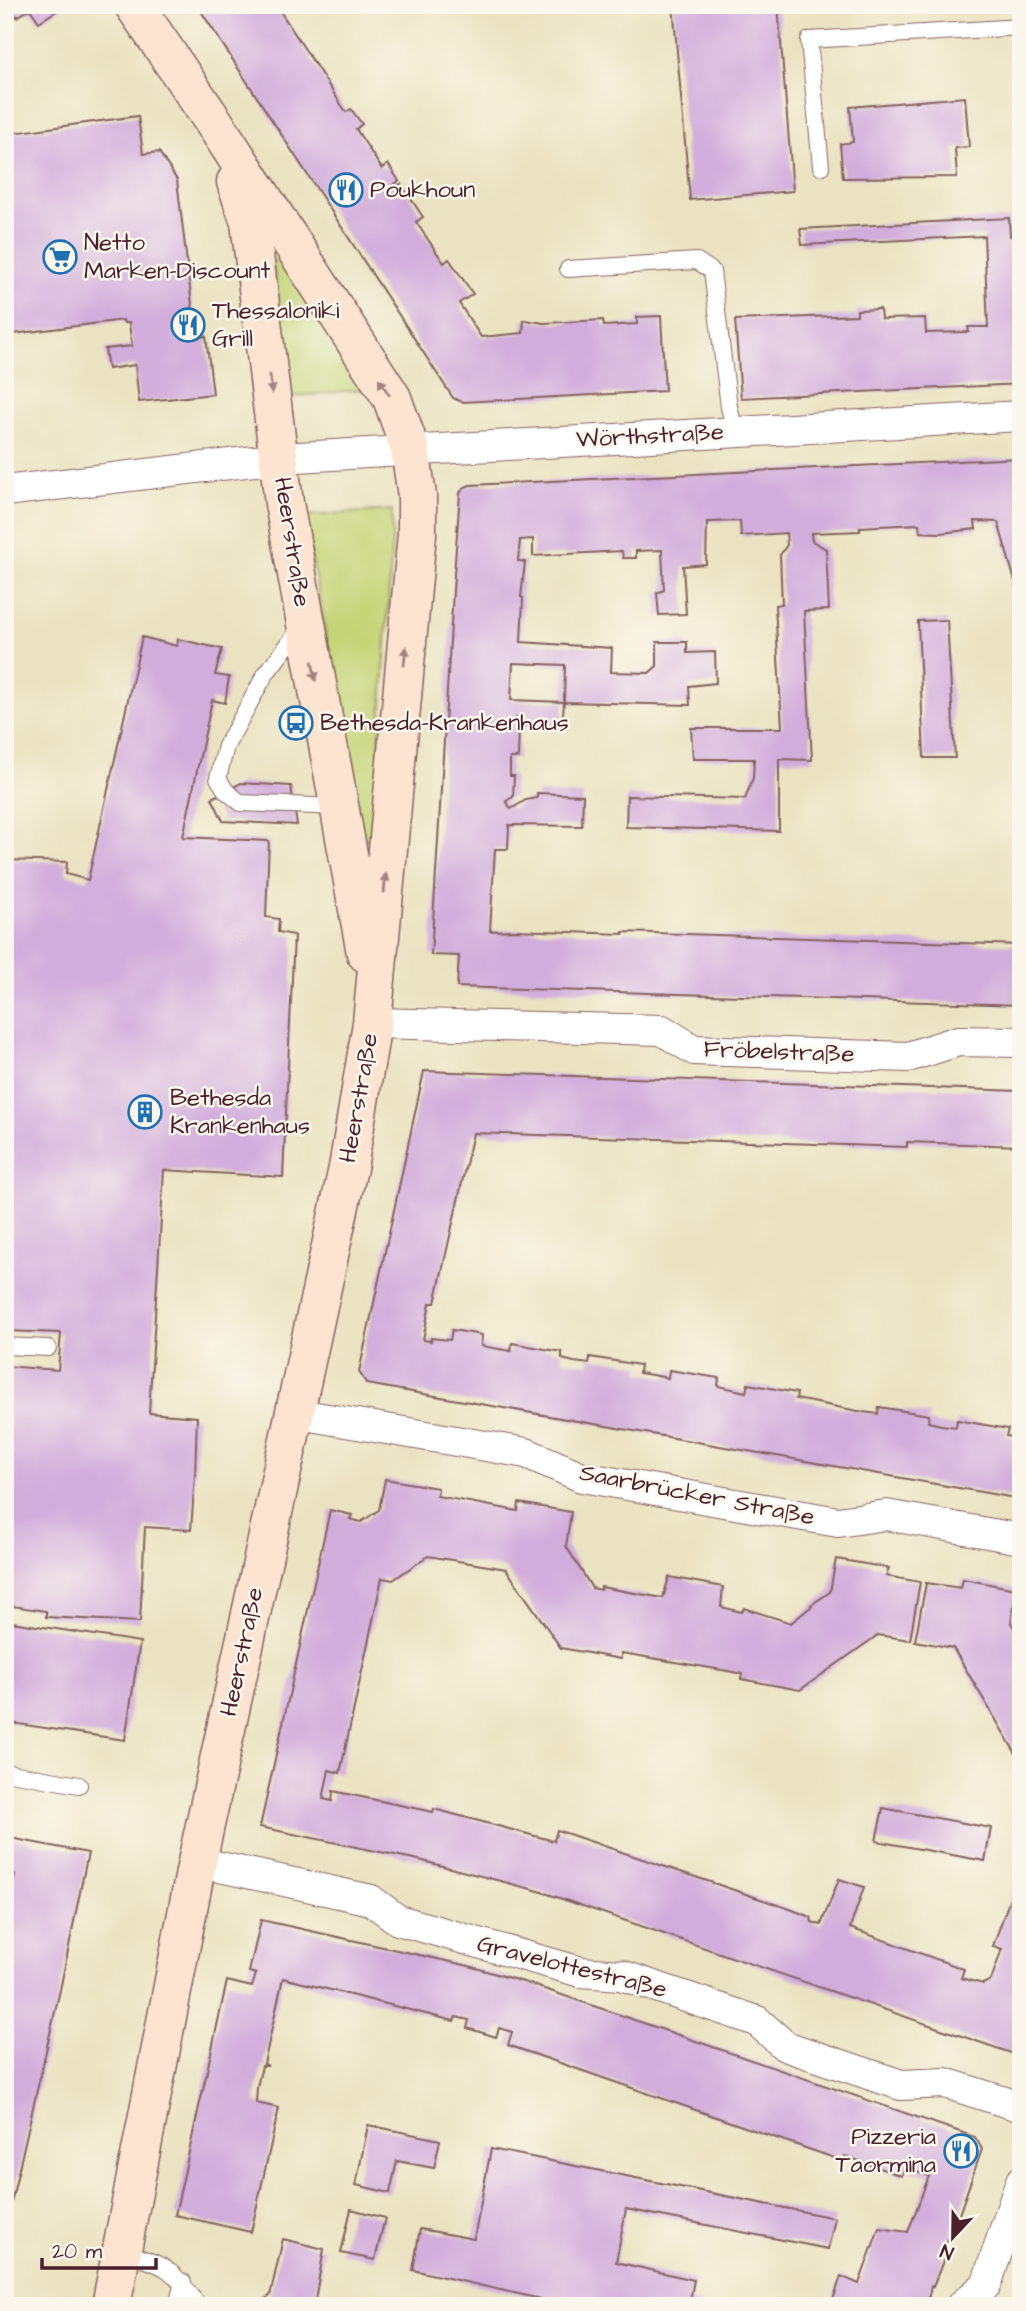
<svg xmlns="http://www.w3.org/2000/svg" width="1026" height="2311" viewBox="0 0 1026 2311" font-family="'Architects Daughter',sans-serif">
	<rect width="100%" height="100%" fill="#fbf7ec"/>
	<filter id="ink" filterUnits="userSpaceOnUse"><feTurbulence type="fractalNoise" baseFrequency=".0143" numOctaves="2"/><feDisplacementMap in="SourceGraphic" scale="14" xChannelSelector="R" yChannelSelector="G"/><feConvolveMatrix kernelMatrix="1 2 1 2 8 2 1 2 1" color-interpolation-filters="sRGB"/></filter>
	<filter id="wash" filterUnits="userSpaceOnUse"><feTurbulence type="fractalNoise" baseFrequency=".00686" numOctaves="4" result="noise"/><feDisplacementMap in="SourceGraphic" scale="28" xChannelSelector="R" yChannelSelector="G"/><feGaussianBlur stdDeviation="1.57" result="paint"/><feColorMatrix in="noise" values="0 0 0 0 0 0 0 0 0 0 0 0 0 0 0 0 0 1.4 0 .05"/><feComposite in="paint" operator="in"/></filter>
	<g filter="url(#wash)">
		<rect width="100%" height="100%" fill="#eae2c0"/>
		<!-- green -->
		<g fill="#c4d476" stroke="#877a50" stroke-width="2">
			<polygon points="281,257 365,389 291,397 273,264 277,258"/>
			<polygon points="392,510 392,541 374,836 370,840 363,839 304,516"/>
		</g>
		<g id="blocks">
			<!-- building -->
			<g fill="#d1addb">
				<polygon points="10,5 66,5 39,22 30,9 17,17"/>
				<polygon points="197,5 276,5 346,112 351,109 362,124 356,129 382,169 388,164 399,181 393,185 395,188 401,184 423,217 416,222 444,263 449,259 473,294 459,303 481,337 523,333 524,320 544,323 603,320 604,326 637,324 637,317 661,316 665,391 462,402 453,398"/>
				<polygon points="673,5 778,5 793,191 690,200"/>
				<polygon points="965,97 969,147 955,148 957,177 843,178 840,144 853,142 850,107"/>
				<polygon points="138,116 143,154 159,152 177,180 196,338 206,336 213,394 139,402 135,365 108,369 105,349 132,346 129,323 124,323 123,320 5,335 5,134"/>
				<polygon points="1009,218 1010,236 1016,236 1021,286 1021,384 741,398 735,320 857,315 857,310 880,309 881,319 925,318 926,333 969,332 968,327 988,327 984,236 802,245 800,229"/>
				<polygon points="1021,458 1021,602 998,522 975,521 976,529 940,533 920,532 919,524 860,527 860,531 811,533 812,541 826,549 829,610 804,611 812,760 779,759 779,831 626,827 627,796 745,799 753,778 754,759 693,759 691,728 782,728 775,605 782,604 780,555 787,545 786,533 741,536 740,521 707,522 706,564 683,566 686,614 659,615 657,593 664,590 662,550 636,551 636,558 623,558 622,551 533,556 533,539 520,540 518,561 525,562 521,597 523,598 521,642 612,648 611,672 649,673 657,666 657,642 687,642 687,653 715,652 716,683 689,686 690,705 564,702 565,665 513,663 511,700 564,702 562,727 526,726 519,716 514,720 519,727 518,758 510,758 510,776 514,776 513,797 506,801 511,809 526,800 537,798 537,793 583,795 582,826 509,825 508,849 495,849 490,931 515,930 623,934 623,932 1021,945 1021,1005 457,987 459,956 431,955 454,575 460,493 465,487 470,485"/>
				<polygon points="947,620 955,758 924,758 918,621"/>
				<polygon points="142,637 177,646 178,639 222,649 215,675 229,677 225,703 212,700 183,837 269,841 266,917 279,919 278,932 294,935 283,1177 164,1170 149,1413 197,1417 195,1475 191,1530 145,1527 140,1622 46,1617 46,1611 5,1605 5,1366 58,1370 61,1333 5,1331 5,860 67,862 66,874 88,880"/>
				<polygon points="241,783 291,786 297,825 223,821 212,798"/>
				<polygon points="424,1071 1021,1091 1021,1146 907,1142 907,1147 473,1133 435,1303 430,1303 423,1340 431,1341 431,1338 450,1340 452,1330 482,1335 481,1346 511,1351 512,1343 562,1352 562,1359 574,1362 589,1364 590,1357 640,1365 639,1373 652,1375 668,1378 669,1370 719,1378 718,1386 746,1392 748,1384 797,1393 796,1399 863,1412 878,1414 879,1407 929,1415 928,1422 941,1425 956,1427 957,1420 1008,1429 1006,1436 1021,1439 1021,1499 367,1384 359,1372"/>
				<polygon points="385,1479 438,1488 437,1496 518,1511 519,1503 571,1512 566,1546 592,1588 601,1590 601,1587 663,1598 669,1577 723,1587 721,1607 742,1612 744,1608 791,1623 812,1606 811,1605 830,1592 836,1559 889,1568 886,1576 920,1582 910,1640 878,1635 800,1690 741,1679 742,1674 728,1671 634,1655 621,1653 621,1659 561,1648 506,1569 428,1556 393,1580 382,1578 340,1773 329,1770 323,1799 332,1801 333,1791 433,1812 434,1809 554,1841 557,1830 790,1909 811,1917 812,1922 821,1925 839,1879 864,1887 850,1928 964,1969 961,1978 983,1984 991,1980 1002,1949 993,1946 1021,1868 1021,2034 1014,2054 539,1891 419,1860 260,1827 330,1510 352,1515 350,1519 361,1522 379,1510"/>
				<polygon points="963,1579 1016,1589 1011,1623 1021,1640 1021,1762 953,1648 915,1641 926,1583 961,1588"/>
				<polygon points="5,1621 140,1642 125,1740 5,1722"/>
				<polygon points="883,1808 991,1828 985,1861 876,1841"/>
				<polygon points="5,1837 88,1853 60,1990 6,2225 5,1923 15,1874 5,1873"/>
				<polygon points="261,1920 469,1966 527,1983 975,2137 982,2149 950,2240 947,2239 941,2256 944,2258 933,2287 931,2286 928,2300 924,2306 904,2300 902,2306 831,2306 841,2276 859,2284 879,2228 908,2232 929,2176 904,2168 902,2176 845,2156 843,2161 508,2045 512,2032 499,2028 496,2037 467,2028 469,2020 456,2017 454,2021 283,1978 264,2064 268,2066 262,2066 257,2087 256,2103 279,2108 251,2232 175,2215 227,1981 252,1987 256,1974 249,1972"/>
				<polygon points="368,2125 440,2140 434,2168 397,2161 390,2193 356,2185"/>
				<polygon points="491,2149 835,2218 828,2249 626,2209 616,2262 694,2280 690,2301 705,2306 571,2306 413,2270 420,2229 474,2239"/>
				<polygon points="351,2209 385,2218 375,2260 341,2253"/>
				<polygon points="283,2239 324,2249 314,2306 252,2306 270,2296"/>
			</g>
		</g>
	</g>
	<g filter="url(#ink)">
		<use href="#blocks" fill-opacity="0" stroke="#82635f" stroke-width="2"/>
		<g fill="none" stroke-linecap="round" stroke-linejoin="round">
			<defs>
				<g id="lane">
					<polyline points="821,167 809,40 1021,27"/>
					<polyline points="568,269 697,261 712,271 729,407 735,431"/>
					<polyline points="303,625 265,675 226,746 218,778 226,791 241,803 339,807"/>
					<polyline points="5,1346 48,1348"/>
					<polyline points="5,1772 79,1785"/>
					<path d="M122 2253C163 2263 175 2269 198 2306"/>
					<polyline points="177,2306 183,2282"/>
				</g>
				<g id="street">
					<polyline points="5,491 280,458 1021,416"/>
					<polyline points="372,1023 662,1030 694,1050 908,1057 958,1041 1021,1042"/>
					<polyline points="293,1413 526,1453 582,1477 838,1522 886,1515 1021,1539"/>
					<polyline points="197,1862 371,1900 398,1920 581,1972 621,1975 757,2021 785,2046 901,2085 945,2083 1021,2107"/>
					<polyline points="961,2306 986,2285 1021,2181"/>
				</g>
				<g id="secondary">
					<polyline points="236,182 250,222 284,503 366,953"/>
					<polyline points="111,2306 197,1862 348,1168 372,1023 417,534 417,496 410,449 392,398 217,127 134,5"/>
				</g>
			</defs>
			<!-- lane casing -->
			<use href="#lane" stroke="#82635f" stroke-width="18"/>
			<!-- street casing -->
			<use href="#street" stroke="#82635f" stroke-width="32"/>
			<!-- secondary casing -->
			<use href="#secondary" stroke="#82635f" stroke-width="41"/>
			<!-- lane -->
			<use href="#lane" stroke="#fff" stroke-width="16"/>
			<!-- street -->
			<use href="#street" stroke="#fff" stroke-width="30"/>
			<!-- secondary -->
			<use href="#secondary" stroke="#fde4d1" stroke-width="38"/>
		</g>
		<!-- one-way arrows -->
		<defs><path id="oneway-solid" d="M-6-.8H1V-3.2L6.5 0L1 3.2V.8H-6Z" transform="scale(1.75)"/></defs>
		<g fill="#a4827e">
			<use href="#oneway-solid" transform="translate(271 384) rotate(83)"/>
			<use href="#oneway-solid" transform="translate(384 387) rotate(-123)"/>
			<use href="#oneway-solid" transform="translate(405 656) rotate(-84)"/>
			<use href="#oneway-solid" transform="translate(314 671) rotate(80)"/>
			<use href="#oneway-solid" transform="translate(385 883) rotate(-85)"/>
		</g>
	</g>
	<!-- icons -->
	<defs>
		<symbol id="restaurant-ring" viewBox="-11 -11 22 22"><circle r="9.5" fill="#fbf7ec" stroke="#1f6fb2" stroke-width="1.5"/><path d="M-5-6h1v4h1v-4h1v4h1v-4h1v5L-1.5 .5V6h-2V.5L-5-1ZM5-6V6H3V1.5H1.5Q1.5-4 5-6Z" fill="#1f6fb2"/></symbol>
		<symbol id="supermarket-ring" viewBox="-11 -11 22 22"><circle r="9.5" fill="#fbf7ec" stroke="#1f6fb2" stroke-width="1.5"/><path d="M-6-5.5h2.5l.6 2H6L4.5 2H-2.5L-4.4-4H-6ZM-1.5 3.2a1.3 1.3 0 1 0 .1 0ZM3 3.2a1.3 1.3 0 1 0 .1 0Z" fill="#1f6fb2"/></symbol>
		<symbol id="bus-ring" viewBox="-11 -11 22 22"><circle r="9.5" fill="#fbf7ec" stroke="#1f6fb2" stroke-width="1.5"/><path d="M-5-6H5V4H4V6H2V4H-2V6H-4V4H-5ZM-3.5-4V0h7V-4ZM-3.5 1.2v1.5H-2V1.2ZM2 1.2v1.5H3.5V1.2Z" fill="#1f6fb2"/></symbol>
		<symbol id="building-ring" viewBox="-11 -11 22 22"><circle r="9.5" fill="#fbf7ec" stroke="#1f6fb2" stroke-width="1.5"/><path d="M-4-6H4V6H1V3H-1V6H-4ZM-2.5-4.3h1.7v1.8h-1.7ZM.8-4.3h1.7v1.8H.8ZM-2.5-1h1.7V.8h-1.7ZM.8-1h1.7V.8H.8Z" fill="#1f6fb2"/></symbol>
	</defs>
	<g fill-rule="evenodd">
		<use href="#restaurant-ring" x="327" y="171" width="38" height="38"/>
		<use href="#supermarket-ring" x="41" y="238" width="38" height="38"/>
		<use href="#restaurant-ring" x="169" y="306" width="38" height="38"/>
		<use href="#bus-ring" x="277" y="704" width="38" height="38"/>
		<use href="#building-ring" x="126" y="1093" width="38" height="38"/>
		<use href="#restaurant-ring" x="942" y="2132" width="38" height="38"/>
	</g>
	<g text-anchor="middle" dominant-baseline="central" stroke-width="5" stroke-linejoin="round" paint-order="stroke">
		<!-- poi labels -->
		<g font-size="24" fill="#4a1f2b" stroke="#fbf7ec" text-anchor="start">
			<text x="370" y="190">Poukhoun</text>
			<text x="84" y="243">Netto<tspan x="84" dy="28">Marken-Discount</tspan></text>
			<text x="212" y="311">Thessaloniki<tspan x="212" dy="28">Grill</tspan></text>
			<text x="320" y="723">Bethesda-Krankenhaus</text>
			<text x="170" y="1098">Bethesda<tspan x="170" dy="28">Krankenhaus</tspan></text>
			<text x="936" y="2137" text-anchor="end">Pizzeria<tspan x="936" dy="28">Taormina</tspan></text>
		</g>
		<!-- street labels -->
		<g font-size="24" fill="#4a1f2b" stroke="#fbf7ec">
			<text transform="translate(650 436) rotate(-3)">Wörthstraße</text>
			<text transform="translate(292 542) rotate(81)">Heerstraße</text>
			<text transform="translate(779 1052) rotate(2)">Fröbelstraße</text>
			<text transform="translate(359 1098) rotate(-80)">Heerstraße</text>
			<text transform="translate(697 1495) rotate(11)">Saarbrücker Straße</text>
			<text transform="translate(242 1652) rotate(-78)">Heerstraße</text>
			<text transform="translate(572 1967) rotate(14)">Gravelottestraße</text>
		</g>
	</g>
	<!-- margin -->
	<rect width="1026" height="2311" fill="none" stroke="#fbf7ec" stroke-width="28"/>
	<!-- north arrow -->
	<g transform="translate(953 2237) rotate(202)" stroke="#fbf7ec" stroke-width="5" paint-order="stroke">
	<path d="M0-5L12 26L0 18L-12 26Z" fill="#4a1f2b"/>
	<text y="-10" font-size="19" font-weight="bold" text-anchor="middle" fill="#4a1f2b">N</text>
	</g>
	<!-- scale -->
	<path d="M42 2258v10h114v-10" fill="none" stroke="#4a1f2b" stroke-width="3.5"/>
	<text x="52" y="2258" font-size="21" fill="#4a1f2b" stroke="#fbf7ec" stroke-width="5" paint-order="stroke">20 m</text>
</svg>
